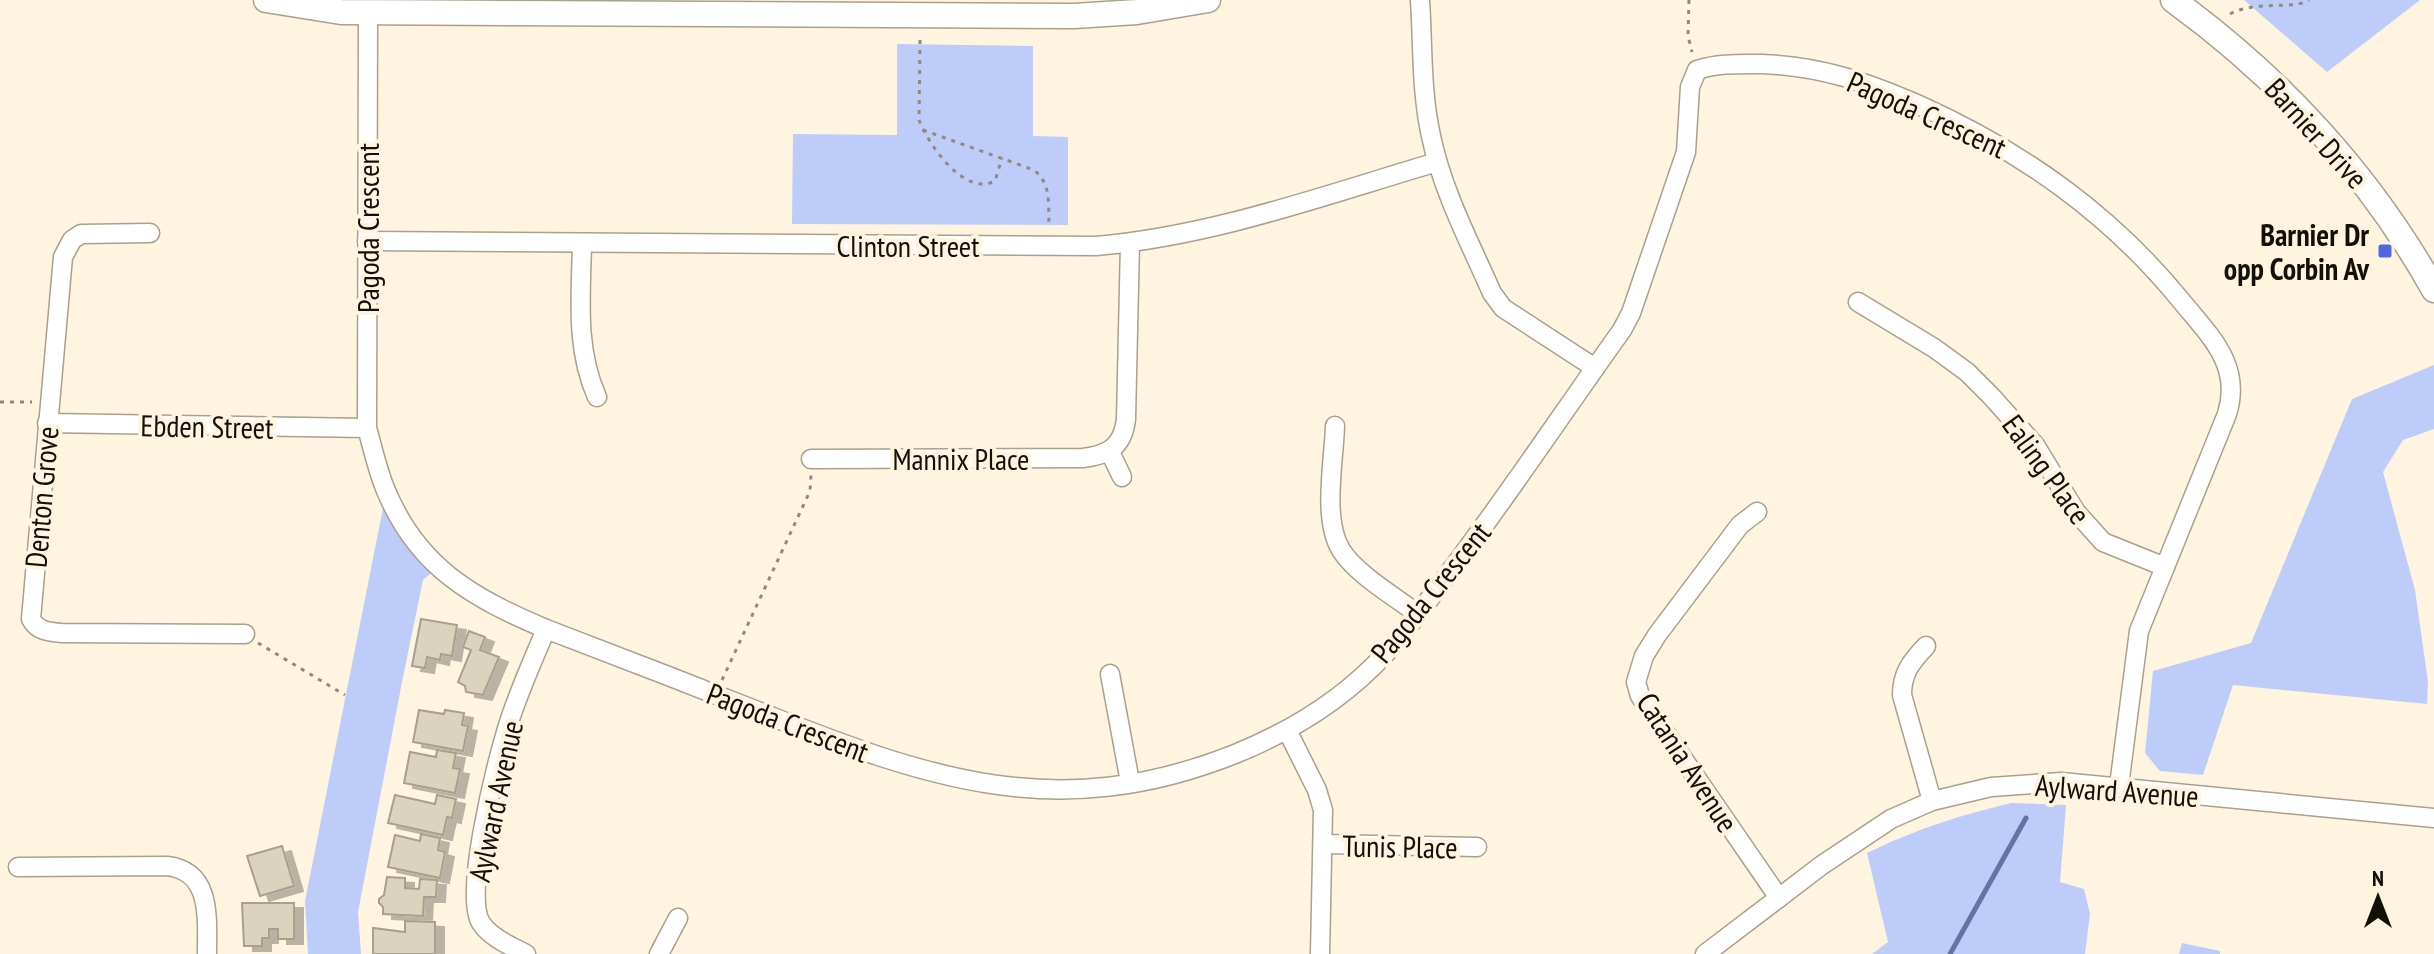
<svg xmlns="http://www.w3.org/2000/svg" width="2434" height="954" viewBox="0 0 2434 954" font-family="'PT Sans Narrow',sans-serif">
	<defs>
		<filter id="shadow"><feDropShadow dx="9" dy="5" stdDeviation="0" flood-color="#0004"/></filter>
	</defs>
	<rect width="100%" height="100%" fill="#fef4df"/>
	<!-- green -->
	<g fill="#beccf9">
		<polygon points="2244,0 2420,0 2327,72"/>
		<polygon points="897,44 1033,46 1033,136 1068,137 1068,225 792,224 793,134 897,135"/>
		<polygon points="2434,365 2434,429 2403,440 2383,472 2415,590 2428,682 2427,704 2233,685 2203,775 2160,771 2145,753 2153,671 2251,643 2352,399"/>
		<polygon points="386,493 438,567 423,580 402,682 358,912 361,954 308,954 305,901"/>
		<path d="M2011 803 2066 805 2060 882 2084 889 2090 914 2085 954H1872L1888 942 1867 853C1917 829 1957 816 2011 803Z"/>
		<polygon points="2182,943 2220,951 2220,954 2179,954"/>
	</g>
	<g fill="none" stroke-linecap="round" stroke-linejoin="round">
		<!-- stream -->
		<polyline stroke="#6573a4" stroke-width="5" points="1950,954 2026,818"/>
	</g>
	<!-- building -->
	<g fill="#dcd3be" stroke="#a99f8c" stroke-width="2" filter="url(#shadow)">
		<polygon points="421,619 457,625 452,656 441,654 440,660 427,657 425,668 412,666"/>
		<polygon points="469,631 485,637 480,650 499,657 483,695 466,692 465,686 458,682 471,650 463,647"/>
		<polygon points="419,710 444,714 445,710 464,713 462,725 468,726 463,751 413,742"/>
		<polygon points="437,750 456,753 453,768 460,769 455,793 404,783 410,752 436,757"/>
		<polygon points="395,795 435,804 437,795 456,799 452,818 447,817 443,835 388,823"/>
		<polygon points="421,834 440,838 438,850 445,852 440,878 388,867 395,835 420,841"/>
		<polygon points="282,846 294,886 260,896 247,856"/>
		<polygon points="387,877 405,878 405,888 419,889 420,879 437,880 436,897 424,897 423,916 383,914 383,907 379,903 379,899 384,895"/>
		<polygon points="242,903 294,903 294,939 278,939 278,929 269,929 269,938 262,938 262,946 244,946"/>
		<polygon points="405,921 435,922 435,954 373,954 373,928 405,932"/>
	</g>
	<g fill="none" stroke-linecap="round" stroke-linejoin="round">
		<defs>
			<g id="street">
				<path d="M1420 0C1423 46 1421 91 1431 136 1442 190 1470 243 1492 293L1503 308 1595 368"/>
				<path d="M368 12 367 428C373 449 378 473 387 493 419 568 473 598 546 629 617 656 689 684 760 712 927 778 1057 825 1235 754 1292 731 1345 698 1386 653 1411 625 1433 594 1455 565 1513 488 1566 408 1622 330L1631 313 1686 152 1690 87 1697 70C1718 63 1740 64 1762 64 1821 66 1866 82 1919 105 2023 152 2111 214 2183 303 2211 337 2242 366 2227 414L2139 631 2119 786"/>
				<path d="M150 233 81 234 72 240 63 257 31 619C37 631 49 632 62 633L245 634"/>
				<path d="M367 241 1096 246C1213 236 1325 195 1437 162"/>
				<path d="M582 243C581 296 575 348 597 397"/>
				<polyline points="1858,302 1934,348 1967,372 1991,396 2035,445 2076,512 2103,542 2165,567"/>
				<polyline points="47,423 367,428"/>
				<path d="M1335 426C1334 461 1322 519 1341 550 1356 574 1395 597 1418 614"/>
				<polyline points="1110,452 1122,477"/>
				<path d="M811 459 1083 458C1109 455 1123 446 1126 419L1130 243"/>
				<polyline points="1757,512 1740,525 1657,635 1644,656 1636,682 1640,696 1779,898"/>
				<path d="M1926 646C1911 662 1902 673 1902 695L1932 801"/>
				<polyline points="1110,674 1130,782"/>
				<polyline points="1287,730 1317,790 1323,810 1320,954"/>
				<polyline points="1324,844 1477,847"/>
				<path d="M18 867 167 866C212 871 207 918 207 954"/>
				<path d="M526 954C511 946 491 938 481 923 463 895 496 766 506 732 516 697 532 663 546 629"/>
				<polyline points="659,954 678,918"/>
				<polyline points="1705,954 1822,865 1891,819 1932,801 1991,787 2061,782 2434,818"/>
			</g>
			<g id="secondary">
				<polyline points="266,0 341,12 1074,16 1137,12 1208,0"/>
				<path d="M2173 0C2279 77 2370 175 2434 290"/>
			</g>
		</defs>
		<!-- street casing -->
		<use href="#street" stroke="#a9a08d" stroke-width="21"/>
		<!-- secondary casing -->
		<use href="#secondary" stroke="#a9a08d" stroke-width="27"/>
		<!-- path -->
		<g stroke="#918a7c" stroke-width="3" stroke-dasharray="4 6" stroke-linecap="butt">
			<polyline points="1689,0 1688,36 1692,52"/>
			<path d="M2230 14C2255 0 2295 10 2309 0"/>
			<path d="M920 40 919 120C929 145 964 197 995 181L1002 158"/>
			<path d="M923 130 1034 170C1052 184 1048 205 1049 226"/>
			<polyline points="0,402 32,402"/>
			<polyline points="258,643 345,695"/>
			<polyline points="722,680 810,491 811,475"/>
		</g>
		<!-- street -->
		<use href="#street" stroke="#fff" stroke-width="18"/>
		<!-- secondary -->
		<use href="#secondary" stroke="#fff" stroke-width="24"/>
	</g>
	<!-- markers -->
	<rect fill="#5268de" stroke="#fef4df" stroke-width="3" x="2377" y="243" width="16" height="16" rx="4"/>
	<g text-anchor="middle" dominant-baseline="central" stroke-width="8" stroke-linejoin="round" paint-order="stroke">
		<!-- street labels -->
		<g font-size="30" fill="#131009" stroke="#fef4df">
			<text transform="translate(1927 114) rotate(24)">Pagoda Crescent</text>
			<text transform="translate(2317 133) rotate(48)">Barnier Drive</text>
			<text transform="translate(367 228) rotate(-90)">Pagoda Crescent</text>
			<text x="908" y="245">Clinton Street</text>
			<text transform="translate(207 426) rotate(1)">Ebden Street</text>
			<text x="961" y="458">Mannix Place</text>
			<text transform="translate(2047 469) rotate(54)">Ealing Place</text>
			<text transform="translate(41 497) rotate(-85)">Denton Grove</text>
			<text transform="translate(1430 592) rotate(-51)">Pagoda Crescent</text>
			<text transform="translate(788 722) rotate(21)">Pagoda Crescent</text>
			<text transform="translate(1688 762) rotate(57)">Catania Avenue</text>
			<text transform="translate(2117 790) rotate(4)">Aylward Avenue</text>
			<text transform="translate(495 801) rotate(-78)">Aylward Avenue</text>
			<text transform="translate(1400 846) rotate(1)">Tunis Place</text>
		</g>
		<!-- poi labels -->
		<g font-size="30" font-weight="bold" fill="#131009" stroke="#fef4df" text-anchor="end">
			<text x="2369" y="234">Barnier Dr<tspan x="2369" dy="34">opp Corbin Av</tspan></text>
		</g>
	</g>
	<!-- north arrow -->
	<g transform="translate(2378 898)" stroke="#fef4df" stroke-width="6" paint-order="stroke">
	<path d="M0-6L14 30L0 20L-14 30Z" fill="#131009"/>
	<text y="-12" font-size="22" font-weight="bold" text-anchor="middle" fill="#131009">N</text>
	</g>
</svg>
